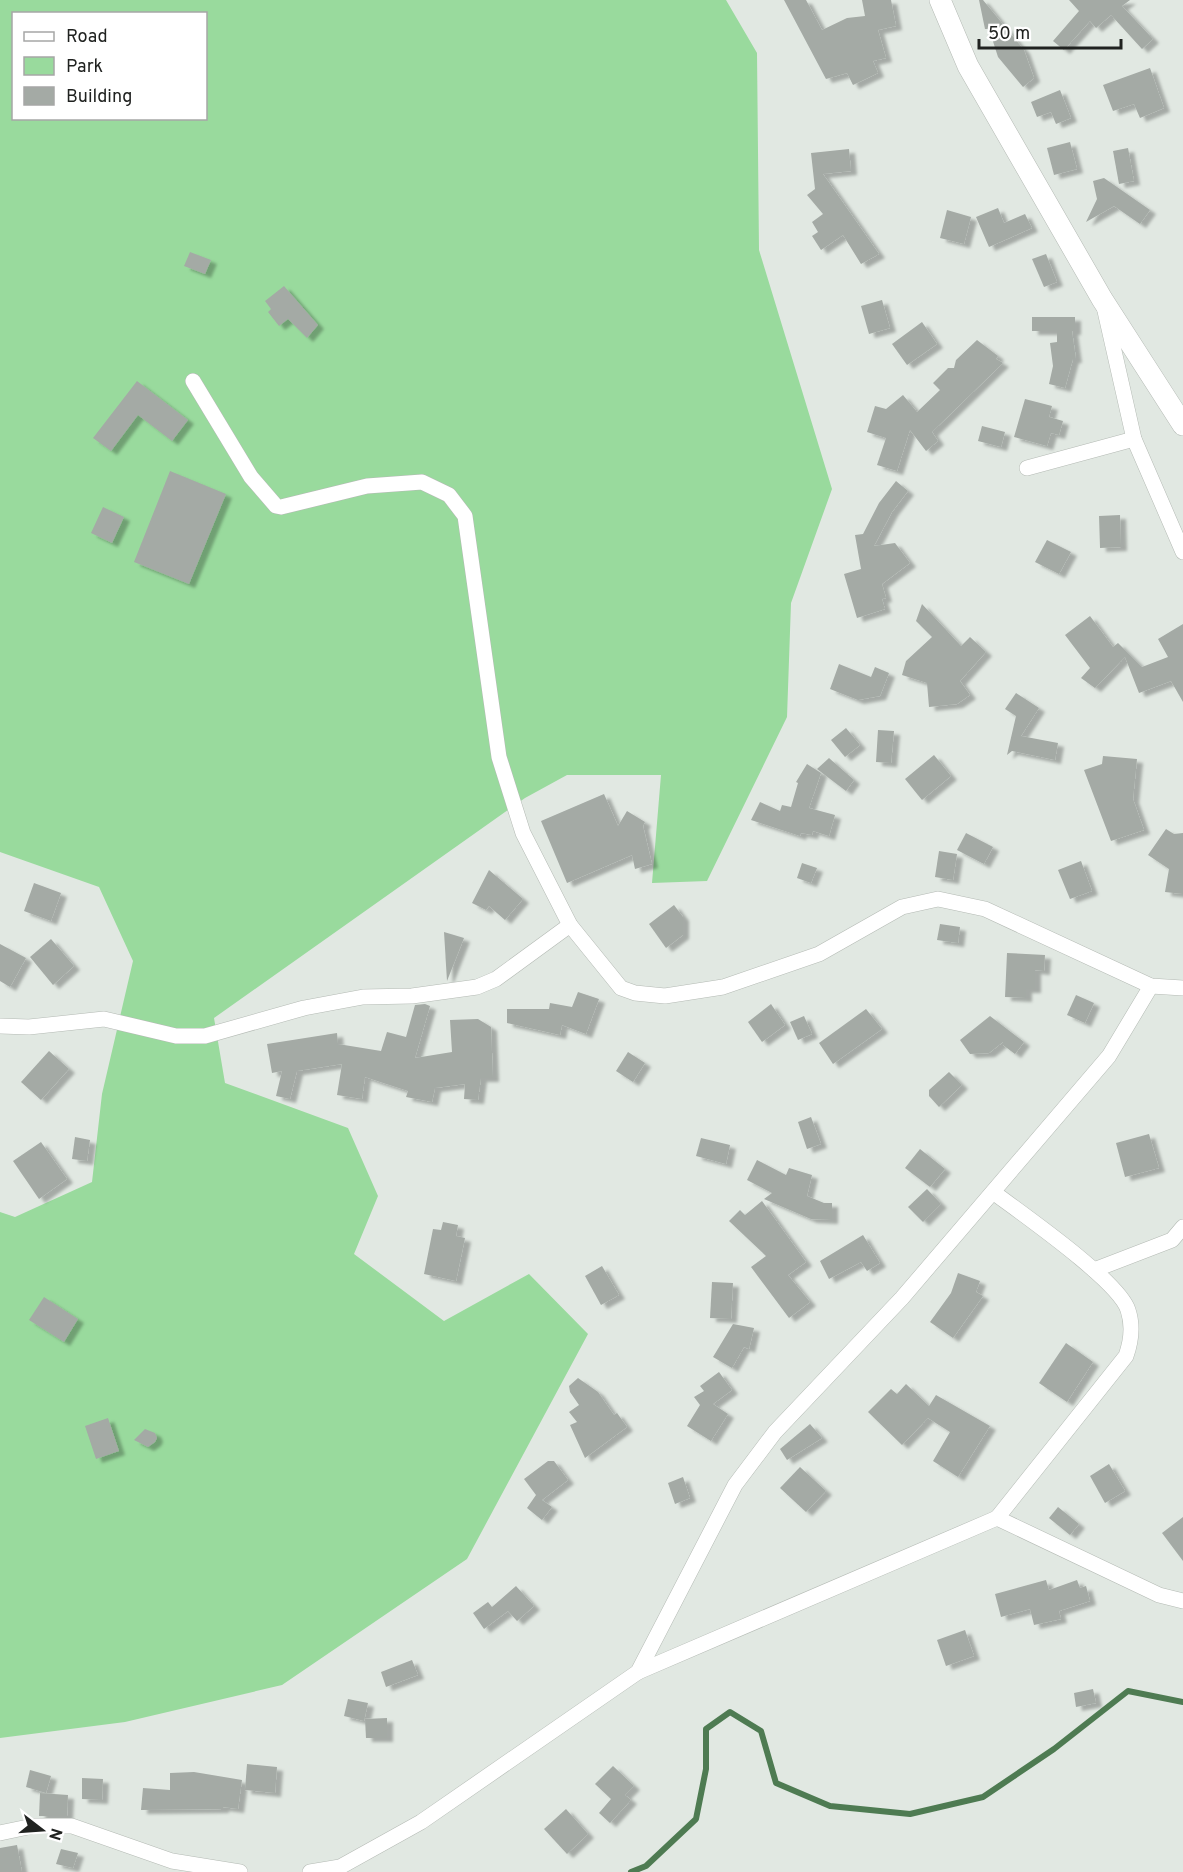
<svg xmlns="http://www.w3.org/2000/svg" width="1183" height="1872" viewBox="0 0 1183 1872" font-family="Overpass,sans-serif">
	<defs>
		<filter id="shadow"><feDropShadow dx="6" dy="4" stdDeviation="1.5" flood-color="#0004"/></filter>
	</defs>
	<rect width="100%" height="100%" fill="#e1e8e2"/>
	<!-- green -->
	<path fill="#99da9d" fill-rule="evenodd" d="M0 0H726L757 53 759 250 832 489 791 603 787 717 707 881 652 883 661 775H567L525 798 214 1018 225 1083 348 1128 378 1196 354 1254 444 1321 529 1274 588 1334 467 1559 282 1685 125 1722 0 1738V1212L15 1217 92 1182 102 1094 133 961 99 887 0 852ZM14 14H206V118H14Z"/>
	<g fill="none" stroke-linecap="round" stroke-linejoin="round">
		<!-- stream -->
		<polyline stroke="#4e7b52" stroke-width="6" points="631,1872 646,1866 696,1819 706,1769 706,1729 730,1712 761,1731 776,1783 830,1806 910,1814 983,1797 1054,1749 1128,1691 1183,1702"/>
	</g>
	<!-- building -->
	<g fill="#a4aaa5" filter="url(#shadow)">
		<polygon points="784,0 806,0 822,30 847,18 865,16 862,0 891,0 896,26 878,30 886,58 873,61 878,73 853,85 847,73 826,79"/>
		<polygon points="979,0 983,0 1024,50 1034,78 1023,87 998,57 989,29 985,29"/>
		<polygon points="1069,0 1130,0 1122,6 1153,39 1142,49 1111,15 1096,28 1090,21 1064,50 1053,41 1079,11"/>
		<polygon points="1150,68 1164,108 1140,118 1134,104 1113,111 1103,85"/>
		<polygon points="1060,90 1071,118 1056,124 1051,112 1037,117 1031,102"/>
		<polygon points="1070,142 1077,169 1054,175 1047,148"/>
		<polygon points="1128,148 1134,181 1119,184 1113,151"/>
		<polygon points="849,149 851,171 823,174 879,254 861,264 843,235 821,250 812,236 818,232 812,222 823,214 807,195 815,189 811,153"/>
		<polygon points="1104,178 1150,210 1140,224 1114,206 1086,222 1097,199 1093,181"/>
		<polygon points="998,208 1004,223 1025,214 1032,228 989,247 976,217"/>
		<polygon points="947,210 971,217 964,244 940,238"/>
		<polygon points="190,252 211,260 205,274 184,266"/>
		<polygon points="1046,254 1057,282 1044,287 1032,259"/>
		<polygon points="284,286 318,325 307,338 288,319 279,326 268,312 271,309 265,301"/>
		<polygon points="882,300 890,328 869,334 861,306"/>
		<polygon points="1032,317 1075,317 1075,331 1072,331 1076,359 1073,359 1065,388 1049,384 1053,366 1050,343 1057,342 1057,331 1032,331"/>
		<polygon points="922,322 937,344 907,365 892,344"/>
		<polygon points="977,340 998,356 996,359 1003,363 932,432 938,441 926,451 910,430 897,471 877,465 886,438 867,432 875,406 886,409 903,395 917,412 940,390 933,383 948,368 954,368 956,360"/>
		<polygon points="137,381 188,420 172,441 138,415 111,451 93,438"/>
		<polygon points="1025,399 1052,406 1049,417 1063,421 1059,435 1051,433 1047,446 1014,437"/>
		<polygon points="982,426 1005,432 1001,447 978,441"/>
		<polygon points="170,471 226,494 189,584 134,562"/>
		<polygon points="896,481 908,491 892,512 874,546 895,543 910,563 882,584 886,598 882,599 885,609 857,618 844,574 861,569 855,535 863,534 879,503"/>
		<polygon points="103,507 124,517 112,543 91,533"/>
		<polygon points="1120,515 1121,547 1100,548 1099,516"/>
		<polygon points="1047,540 1071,552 1059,574 1035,562"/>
		<polygon points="922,604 961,646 970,637 986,652 960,681 970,695 957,704 929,707 927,683 902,675 906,661 932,637 916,621"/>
		<polygon points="1090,616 1113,647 1118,643 1142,667 1168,657 1158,639 1183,624 1183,702 1171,681 1139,693 1125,657 1095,688 1081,678 1090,668 1065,635"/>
		<polygon points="839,664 871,677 875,667 889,673 880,696 858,700 830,689"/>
		<polygon points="1016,693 1039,708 1021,736 1058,743 1055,760 1012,751 1007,755 1016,716 1005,709"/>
		<polygon points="846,728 860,745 845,757 831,740"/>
		<polygon points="878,730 894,731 891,763 876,762"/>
		<polygon points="934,755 951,776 922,800 905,779"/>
		<polygon points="1103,756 1137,759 1133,799 1144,830 1111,841 1084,770 1102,764"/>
		<polygon points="829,758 854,780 846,791 817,769"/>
		<polygon points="807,764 821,773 809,808 835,815 829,836 813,831 812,835 801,833 800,836 751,820 760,802 780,811 782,805 791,807 798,783 796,782"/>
		<polygon points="604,794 618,826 627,811 645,822 643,826 652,864 635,869 632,855 567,883 541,821"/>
		<polygon points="1166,829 1174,834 1183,833 1183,894 1165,892 1169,869 1148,855"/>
		<polygon points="966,833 993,847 984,864 957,850"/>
		<polygon points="939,851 957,854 953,880 935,877"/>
		<polygon points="1081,861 1092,891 1070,899 1058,870"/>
		<polygon points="802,863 817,868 811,883 797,878"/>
		<polygon points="489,870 523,899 505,920 489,906 486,910 472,903"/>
		<polygon points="34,883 61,893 51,921 24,911"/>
		<polygon points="674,905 683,917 683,935 666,948 649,924"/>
		<polygon points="940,924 960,927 958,943 937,940"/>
		<polygon points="444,932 464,938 447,981"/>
		<polygon points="51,939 74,966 53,985 30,957"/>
		<polygon points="0,944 26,958 10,987 0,981"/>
		<polygon points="1007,953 1045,955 1044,971 1035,970 1035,989 1026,989 1026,998 1005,997"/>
		<polygon points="578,992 599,999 586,1034 562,1025 560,1035 507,1023 507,1009 549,1009 550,1003 572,1007"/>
		<polygon points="1076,995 1094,1003 1085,1023 1067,1015"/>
		<polygon points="425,1004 430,1006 415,1058 452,1052 450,1020 478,1019 491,1027 493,1078 481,1078 478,1100 464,1099 465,1084 435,1088 432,1102 406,1097 408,1091 365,1077 362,1099 337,1095 342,1064 297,1071 290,1099 276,1096 282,1071 272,1073 267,1044 337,1033 338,1044 381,1051 387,1032 406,1037 415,1005"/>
		<polygon points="771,1004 785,1025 762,1042 748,1022"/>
		<polygon points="866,1009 882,1029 833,1064 819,1043"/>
		<polygon points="804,1016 812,1034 798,1040 790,1022"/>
		<polygon points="990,1016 1024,1042 1015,1054 1003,1045 1003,1042 989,1053 970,1054 960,1040"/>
		<polygon points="49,1051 69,1069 41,1100 21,1082"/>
		<polygon points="628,1052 645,1063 633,1082 616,1071"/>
		<polygon points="949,1072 962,1085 939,1107 929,1096 929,1090"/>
		<polygon points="811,1117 821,1144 807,1149 798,1122"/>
		<polygon points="1149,1134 1159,1168 1125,1177 1116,1143"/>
		<polygon points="75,1137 90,1140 87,1161 72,1159"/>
		<polygon points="701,1138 730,1145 726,1164 696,1156"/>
		<polygon points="41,1142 67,1179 39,1199 13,1161"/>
		<polygon points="920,1149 945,1169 930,1187 905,1168"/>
		<polygon points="757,1160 786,1175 789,1168 812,1175 807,1196 824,1203 832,1203 832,1220 811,1219 764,1199 772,1193 747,1180"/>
		<polygon points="927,1189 941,1204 923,1222 908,1207"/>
		<polygon points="762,1201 806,1262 788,1275 810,1302 789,1318 751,1267 766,1256 729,1221 740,1210 745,1215"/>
		<polygon points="443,1222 458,1225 456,1236 465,1238 456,1281 424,1274 433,1229 441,1230"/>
		<polygon points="863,1235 880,1263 867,1271 861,1262 829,1279 820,1261"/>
		<polygon points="602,1266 619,1295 601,1305 585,1276"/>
		<polygon points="958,1273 980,1281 976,1292 983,1296 953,1338 930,1322 951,1293"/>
		<polygon points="712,1282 733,1283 731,1319 710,1318"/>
		<polygon points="44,1297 78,1319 64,1342 29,1320"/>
		<polygon points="733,1324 754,1328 749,1349 744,1347 732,1368 713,1357"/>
		<polygon points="1066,1343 1093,1362 1067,1402 1039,1383"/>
		<polygon points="719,1372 732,1390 713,1404 728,1414 711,1441 687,1426 700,1405 694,1397 704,1391 700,1386"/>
		<polygon points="578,1378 598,1392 614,1415 617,1413 627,1427 585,1458 570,1425 577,1422 569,1412 579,1405 570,1392 569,1386"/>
		<polygon points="906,1384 929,1406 936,1395 990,1426 958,1477 933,1461 950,1432 928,1418 902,1445 868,1412 891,1389 897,1394"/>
		<polygon points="108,1418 119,1451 96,1459 85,1426"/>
		<polygon points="810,1424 822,1438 787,1460 780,1449"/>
		<polygon points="145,1429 155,1433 157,1438 155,1442 148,1447 134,1440"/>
		<polygon points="548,1461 554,1461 568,1480 542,1500 552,1507 542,1520 527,1508 536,1495 524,1479"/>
		<polygon points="1109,1464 1125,1491 1105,1503 1090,1476"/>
		<polygon points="800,1467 826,1491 806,1512 780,1488"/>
		<polygon points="683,1477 690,1498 675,1504 668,1483"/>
		<polygon points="1058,1507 1079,1524 1070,1535 1049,1518"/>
		<polygon points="1183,1517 1183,1561 1162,1533"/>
		<polygon points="1046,1580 1049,1590 1077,1580 1080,1588 1086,1586 1090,1601 1059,1611 1061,1619 1034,1625 1030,1609 1001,1617 995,1594"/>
		<polygon points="516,1586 534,1606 517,1621 508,1611 484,1629 473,1613 488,1602 492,1607"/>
		<polygon points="965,1630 974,1656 946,1666 937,1640"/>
		<polygon points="412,1660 418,1675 386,1687 381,1672"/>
		<polygon points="1093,1689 1096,1703 1076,1707 1074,1693"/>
		<polygon points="348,1699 368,1703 364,1721 344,1716"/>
		<polygon points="387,1718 387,1738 366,1738 365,1719"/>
		<polygon points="247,1764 277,1767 275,1793 245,1790"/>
		<polygon points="613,1766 634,1786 625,1795 631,1800 610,1823 599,1813 611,1799 595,1784"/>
		<polygon points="30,1770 51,1776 46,1793 26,1787"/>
		<polygon points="194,1772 242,1780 238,1809 223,1807 223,1809 141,1810 143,1788 170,1790 170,1773"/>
		<polygon points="82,1778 103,1779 102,1800 82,1799"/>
		<polygon points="40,1793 68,1795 67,1816 39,1816"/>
		<polygon points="566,1809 588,1834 567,1854 544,1829"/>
		<polygon points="17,1845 22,1872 0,1872 0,1848"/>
		<polygon points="61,1849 78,1853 73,1868 56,1864"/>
	</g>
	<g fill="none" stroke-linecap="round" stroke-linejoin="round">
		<defs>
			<g id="street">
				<polyline points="1105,311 1134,439 1183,552"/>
				<polyline points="193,381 251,477 276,506 281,507 367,486 422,482 449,495 465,516 499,757 523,833 570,925 621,988 635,993 665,996 723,987 819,954 902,907 938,899 985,909 1151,986 1183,988"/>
				<polyline points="1027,468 1134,439"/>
				<polyline points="0,1026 29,1027 104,1019 176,1036 205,1036 304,1008 363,997 412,996 477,987 496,979 570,925"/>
				<path d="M993 1192C1021 1213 1119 1281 1128 1310 1133 1325 1131 1342 1126 1356L997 1518"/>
				<polyline points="1094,1270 1172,1240 1183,1227"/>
				<polyline points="638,1672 997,1518 1159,1595 1183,1601"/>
				<polyline points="0,1833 33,1826 72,1826 172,1861 240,1872"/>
				<polyline points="310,1872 340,1867 421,1822 638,1672 735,1485 775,1432 902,1298 1109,1056 1151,986"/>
			</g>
			<polyline id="secondary" points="940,0 968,66 1102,299 1183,425"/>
		</defs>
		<!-- street casing -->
		<use href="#street" stroke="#b4bab4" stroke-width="16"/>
		<!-- secondary casing -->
		<use href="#secondary" stroke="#b4bab4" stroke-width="22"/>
		<!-- street -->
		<use href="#street" stroke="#fff" stroke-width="15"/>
		<!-- secondary -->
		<use href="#secondary" stroke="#fff" stroke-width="21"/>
	</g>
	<!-- legend -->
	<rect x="12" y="12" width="195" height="108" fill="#ffffff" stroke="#a6a7a6" stroke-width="1.5"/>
	<rect x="24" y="32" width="30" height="9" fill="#ffffff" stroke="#a6a7a6" stroke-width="1.5"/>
	<text x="66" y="42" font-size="18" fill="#202220">Road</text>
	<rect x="24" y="57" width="30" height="18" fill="#99da9d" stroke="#a6a7a6" stroke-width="1.5"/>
	<text x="66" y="72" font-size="18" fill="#202220">Park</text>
	<rect x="24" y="87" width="30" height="18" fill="#a4aaa5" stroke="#a6a7a6" stroke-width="1.5"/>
	<text x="66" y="102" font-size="18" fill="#202220">Building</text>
	<!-- north arrow -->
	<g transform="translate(42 1830) rotate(107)" stroke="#ffffff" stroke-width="4.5" paint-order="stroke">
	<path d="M0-4.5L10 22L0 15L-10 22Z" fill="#202220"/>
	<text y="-9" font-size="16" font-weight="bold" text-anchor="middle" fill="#202220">N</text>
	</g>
	<!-- scale -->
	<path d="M979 39v9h142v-9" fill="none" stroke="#202220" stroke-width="3"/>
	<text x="988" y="39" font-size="18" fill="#202220" stroke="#ffffff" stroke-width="4.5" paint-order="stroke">50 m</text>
</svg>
